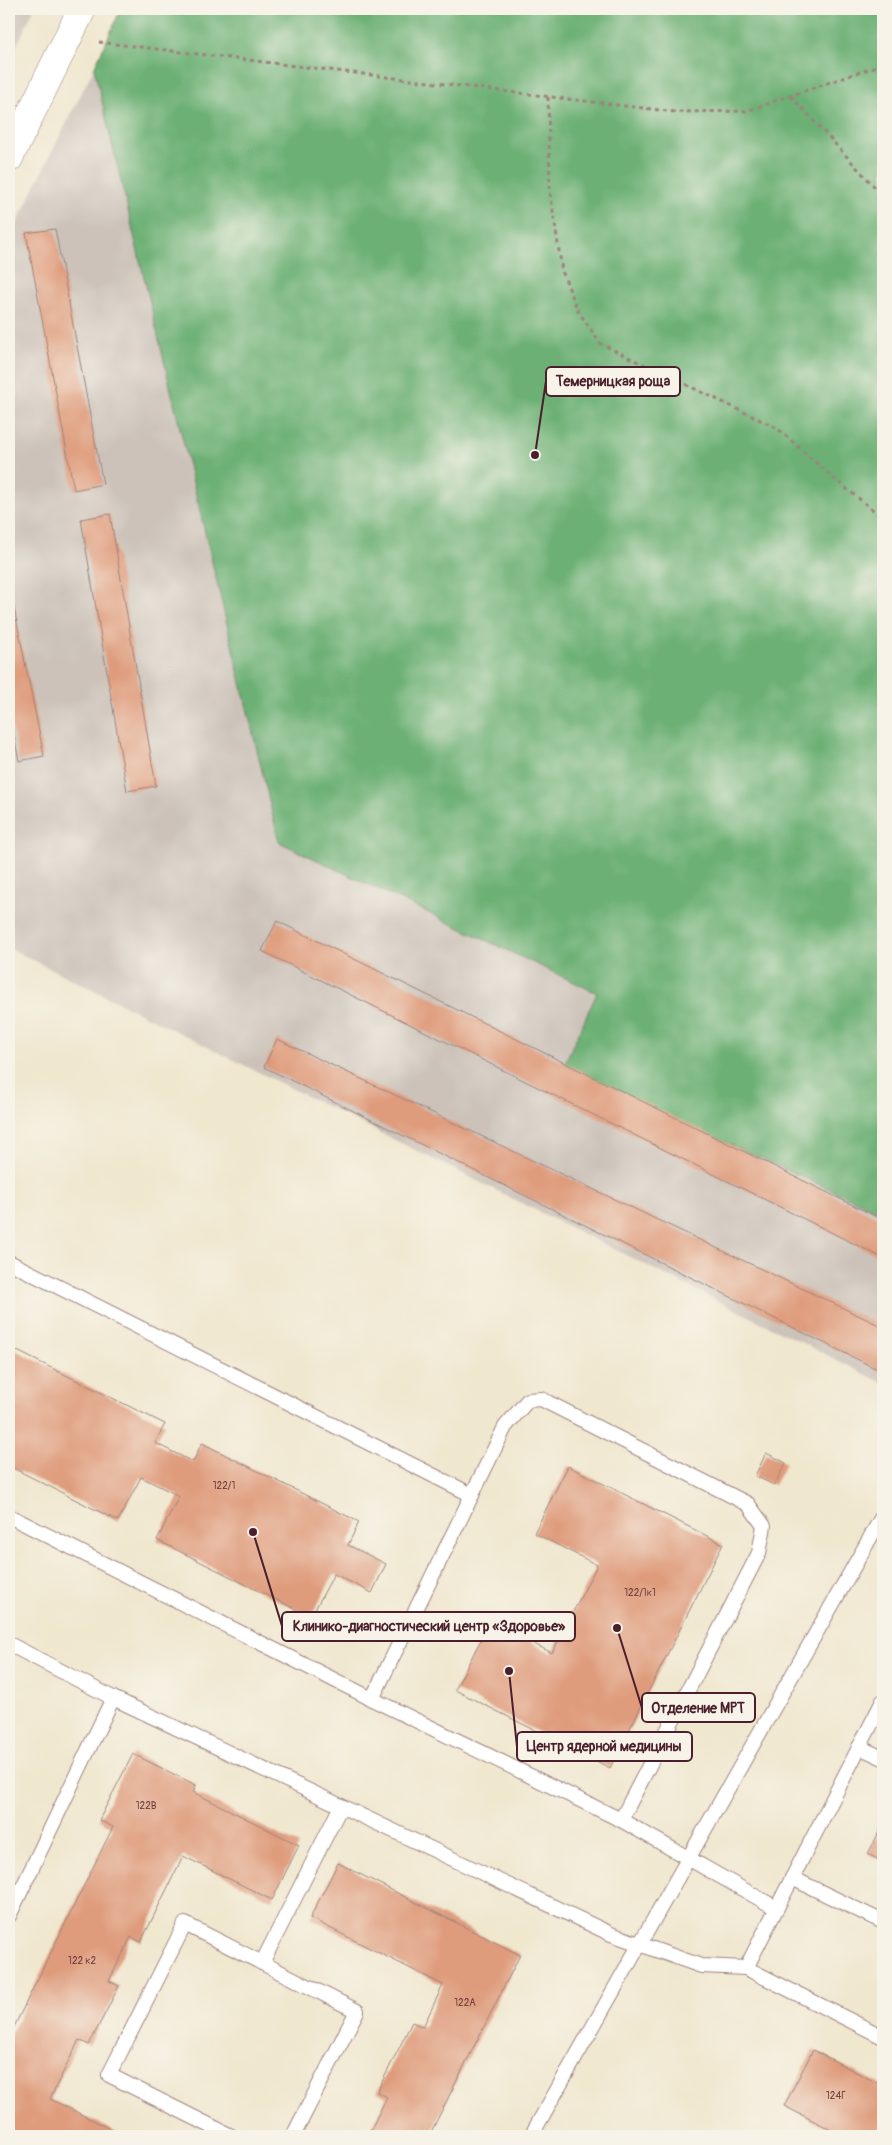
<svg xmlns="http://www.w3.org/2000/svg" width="892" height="2145" viewBox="0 0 892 2145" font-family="Pangolin,sans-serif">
	<rect width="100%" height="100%" fill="#f7f3e8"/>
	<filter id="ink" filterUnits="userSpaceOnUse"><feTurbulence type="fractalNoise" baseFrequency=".02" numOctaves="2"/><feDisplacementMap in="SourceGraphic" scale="10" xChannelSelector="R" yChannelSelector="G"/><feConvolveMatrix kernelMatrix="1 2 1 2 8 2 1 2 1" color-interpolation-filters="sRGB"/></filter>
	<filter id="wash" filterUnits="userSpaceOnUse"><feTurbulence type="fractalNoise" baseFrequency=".0096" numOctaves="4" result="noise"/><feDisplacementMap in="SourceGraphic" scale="20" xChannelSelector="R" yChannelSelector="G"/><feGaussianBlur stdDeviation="1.12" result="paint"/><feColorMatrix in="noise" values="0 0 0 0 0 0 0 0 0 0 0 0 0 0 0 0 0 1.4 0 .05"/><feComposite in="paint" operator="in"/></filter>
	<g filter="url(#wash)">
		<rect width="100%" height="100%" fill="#f0e7cf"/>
		<!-- industrial -->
		<g fill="#ccc2b9">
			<polygon points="9,9 34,9 9,62"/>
			<polygon points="94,68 279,842 597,993 562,1069 883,1213 883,1383 9,948 9,238"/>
		</g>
		<!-- forest -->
		<polygon fill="#6cb074" stroke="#5b6850" points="121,9 883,9 883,1213 562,1069 597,993 279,842 94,68"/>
		<g id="blocks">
			<!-- building -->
			<g fill="#df9c7d">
				<polygon points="55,229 103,484 74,490 26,233"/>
				<polygon points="110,514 156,786 127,791 81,519"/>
				<polygon points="10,588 44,756 19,761 9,711"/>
				<polygon points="277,921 883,1220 883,1258 262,951"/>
				<polygon points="277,1039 883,1327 883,1372 264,1067"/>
				<polygon points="9,1347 165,1424 155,1443 193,1462 202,1443 359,1522 348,1545 386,1564 372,1593 334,1574 311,1617 157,1540 179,1496 141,1477 118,1521 9,1466"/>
				<polygon points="766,1453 786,1463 774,1485 755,1476"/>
				<polygon points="568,1466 723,1544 610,1768 455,1690 490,1622 552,1653 597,1565 534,1533"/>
				<polygon points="133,1754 196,1785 193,1792 299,1845 272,1900 183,1856 141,1942 131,1937 109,1981 119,1986 89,2045 79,2040 50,2099 125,2136 9,2136 9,2037 113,1827 99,1820"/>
				<polygon points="883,1824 883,1862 868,1854"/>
				<polygon points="338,1863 520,1955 429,2136 356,2136 359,2130 368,2135 387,2097 377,2092 412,2022 423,2027 443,1985 310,1918"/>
				<polygon points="813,2050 883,2086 883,2136 844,2136 784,2106"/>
			</g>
		</g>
	</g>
	<g filter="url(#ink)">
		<use href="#blocks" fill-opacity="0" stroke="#9d837d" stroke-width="1"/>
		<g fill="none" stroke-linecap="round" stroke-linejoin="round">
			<defs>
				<g id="service">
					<polyline points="9,1262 472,1495 372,1699"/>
					<polyline points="472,1495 505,1427 528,1400 541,1399 748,1504 764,1526 759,1553 621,1820"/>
					<polyline points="9,1516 372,1699 621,1820 776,1908"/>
					<polyline points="9,1644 113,1698 611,1934 701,1966 746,1968 883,2037"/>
					<polyline points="859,1747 883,1758"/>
					<polyline points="792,1878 883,1922"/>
					<polyline points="9,1916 113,1698"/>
					<polyline points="262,1963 341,1806"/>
					<polyline points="746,1968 883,1701"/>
					<polyline points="231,2136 109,2075 185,1924 357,2011 293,2136"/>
					<polyline points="531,2136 883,1515"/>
				</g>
				<polyline id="tertiary" points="9,158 82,9"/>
			</defs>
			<!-- service casing -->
			<use href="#service" stroke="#9d837d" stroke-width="16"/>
			<!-- tertiary casing -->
			<use href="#tertiary" stroke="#9d837d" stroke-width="29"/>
			<!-- path -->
			<g stroke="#9d837d" stroke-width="3" stroke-dasharray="4 4" stroke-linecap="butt">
				<polyline points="99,42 675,112 746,111 883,64"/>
				<polyline points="791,96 883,196"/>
				<polyline points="548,97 550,191 562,271 578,311 601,344 777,428 837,481 883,518"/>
			</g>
			<!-- service -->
			<use href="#service" stroke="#fff" stroke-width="14"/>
			<!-- tertiary -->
			<use href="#tertiary" stroke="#fff" stroke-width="28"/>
		</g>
	</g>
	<g text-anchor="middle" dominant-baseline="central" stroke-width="4.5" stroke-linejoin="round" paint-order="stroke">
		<!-- number labels -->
		<g font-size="10" fill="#6f3e40">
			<text x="224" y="1486">122/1</text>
			<text x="640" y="1593">122/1к1</text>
			<text x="146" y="1806">122В</text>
			<text x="82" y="1961">122 к2</text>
			<text x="465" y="2003">122А</text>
			<text x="836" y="2096">124Г</text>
		</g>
	</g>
	<!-- callouts -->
	<path fill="none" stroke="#4a1f2b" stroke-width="2" d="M535 455L546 381M253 1532L282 1626M617 1628L642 1708M509 1671L517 1747"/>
	<g fill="#4a1f2b" stroke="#f7f3e8" stroke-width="2">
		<circle cx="535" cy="455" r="5"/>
		<circle cx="253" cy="1532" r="5"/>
		<circle cx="617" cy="1628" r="5"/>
		<circle cx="509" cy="1671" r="5"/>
	</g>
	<g fill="#f7f3e8" stroke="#4a1f2b" stroke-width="2">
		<rect x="546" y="367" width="134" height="29" rx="5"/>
		<rect x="282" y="1612" width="293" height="29" rx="5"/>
		<rect x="642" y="1693" width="113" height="29" rx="5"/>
		<rect x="517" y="1732" width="175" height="29" rx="5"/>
	</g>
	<g font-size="14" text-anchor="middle" font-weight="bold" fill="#4a1f2b">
		<text x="613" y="386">Темерницкая роща</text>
		<text x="429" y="1631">Клинико-диагностический центр «Здоровье»</text>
		<text x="698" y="1713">Отделение МРТ</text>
		<text x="604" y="1751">Центр ядерной медицины</text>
	</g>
	<!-- margin -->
	<rect width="892" height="2145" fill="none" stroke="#f7f3e8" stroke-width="30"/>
</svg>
